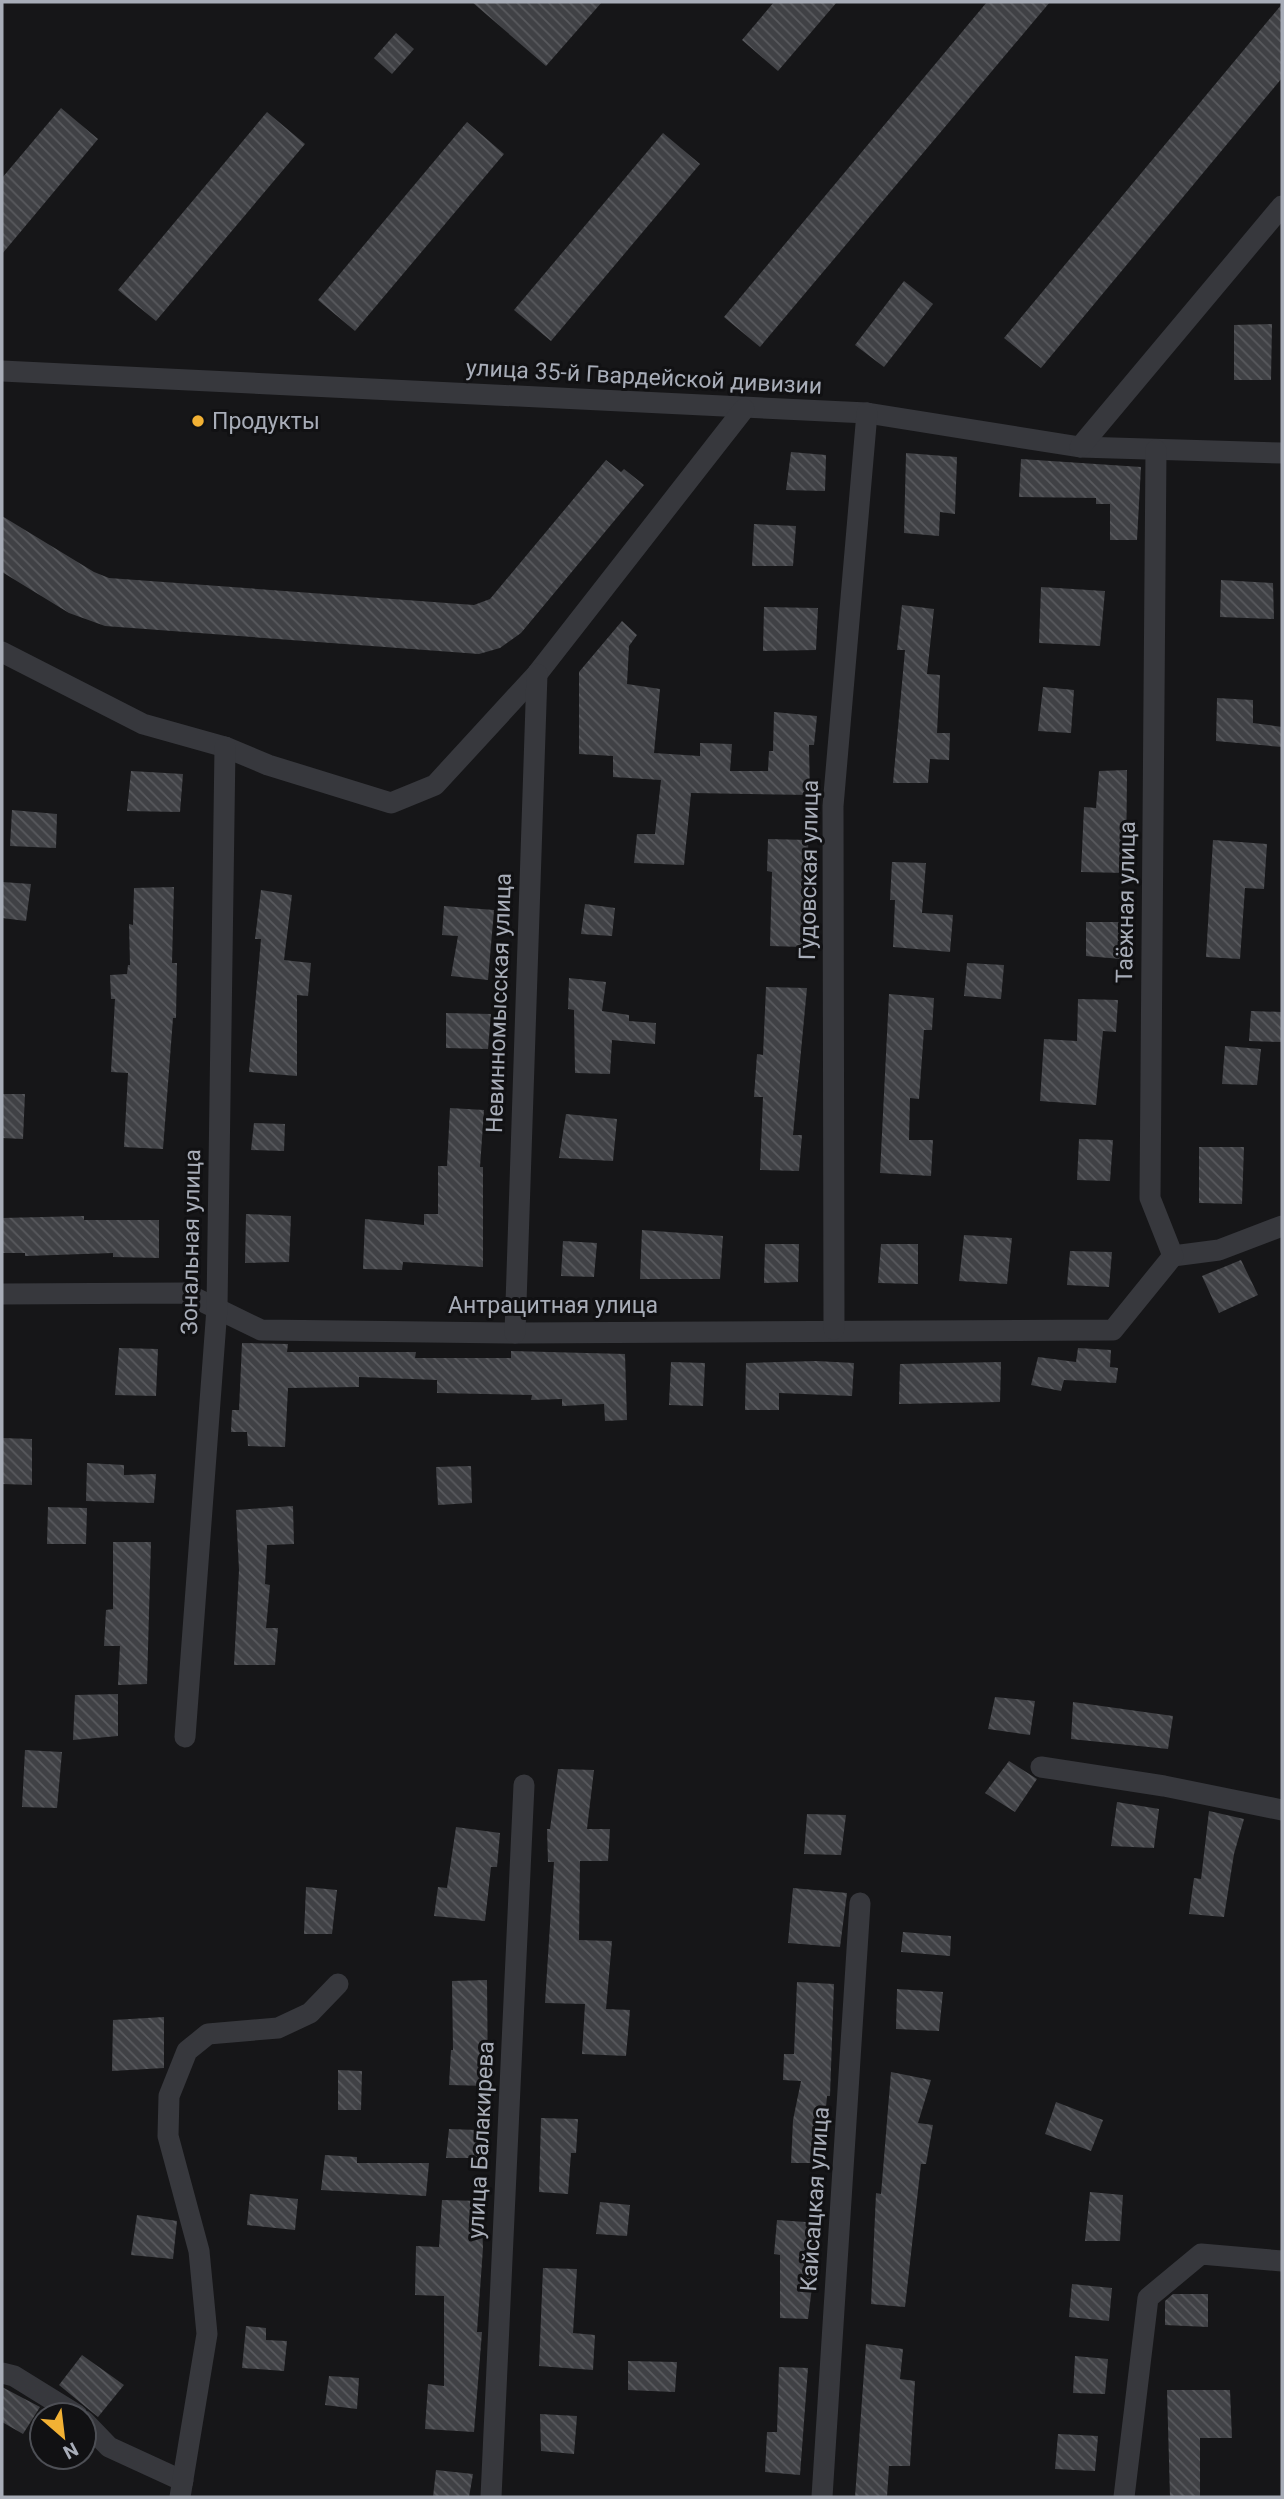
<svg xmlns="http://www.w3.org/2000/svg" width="1284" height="2499" viewBox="0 0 1284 2499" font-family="Roboto,sans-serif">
	<defs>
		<pattern id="building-back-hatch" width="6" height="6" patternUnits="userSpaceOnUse" patternTransform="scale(1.75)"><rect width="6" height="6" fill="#404145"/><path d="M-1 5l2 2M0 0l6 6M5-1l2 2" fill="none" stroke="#595a5e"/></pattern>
	</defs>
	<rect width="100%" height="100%" fill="#161618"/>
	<!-- building -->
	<g fill="url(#building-back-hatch)">
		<polygon points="472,2 602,2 546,66"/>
		<polygon points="774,2 837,2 778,71 742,40"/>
		<polygon points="987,2 1050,2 760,347 724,317"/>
		<polygon points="1282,4 1282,78 1041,368 1004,338"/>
		<polygon points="396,33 414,49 392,74 374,58"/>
		<polygon points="61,108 98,139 2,254 2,178"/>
		<polygon points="267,112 305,144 156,321 118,290"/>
		<polygon points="467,122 504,154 355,331 318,300"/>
		<polygon points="663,133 700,164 551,341 514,310"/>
		<polygon points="904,281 933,304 884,367 855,345"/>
		<polygon points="1272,324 1271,380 1234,380 1234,325"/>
		<polygon points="791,452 826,455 825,491 786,490"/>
		<polygon points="906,453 957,457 955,514 940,512 939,536 904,533"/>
		<polygon points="1021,459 1141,467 1137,540 1110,540 1110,504 1096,504 1096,498 1019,497"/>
		<polygon points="606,460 621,472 624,469 644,485 521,633 500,648 479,654 105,626 69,613 2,572 2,516 94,572 109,578 474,605 490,599"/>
		<polygon points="754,524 796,526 793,566 752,566"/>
		<polygon points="1221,580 1273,583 1274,619 1220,617"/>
		<polygon points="1041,587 1105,591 1100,646 1039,643"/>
		<polygon points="902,605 934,609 927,674 940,675 937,733 950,733 949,760 930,759 928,783 893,783 905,650 897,650"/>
		<polygon points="764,607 818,608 816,650 763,651"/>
		<polygon points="622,621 637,635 629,646 627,684 660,689 654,753 700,756 700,743 732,744 730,771 768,771 769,751 773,751 774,712 817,716 814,745 809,745 810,795 691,793 684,865 634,863 637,834 655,834 661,780 613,777 613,756 579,754 579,672"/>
		<polygon points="1043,687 1074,690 1071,733 1038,731"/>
		<polygon points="1217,698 1253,700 1253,723 1282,727 1282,747 1216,741"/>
		<polygon points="1127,770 1126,873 1081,872 1084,807 1096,808 1099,771"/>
		<polygon points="131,771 183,774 180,812 127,811"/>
		<polygon points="12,810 57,814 56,848 10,846"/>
		<polygon points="768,839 808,840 809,875 803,947 770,946 772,872 767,871"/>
		<polygon points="1213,840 1267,844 1264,889 1245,888 1240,959 1206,957"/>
		<polygon points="892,862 926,863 922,913 953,915 950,952 893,947 895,900 890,900"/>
		<polygon points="2,882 31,884 26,921 2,918"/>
		<polygon points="174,887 172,963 177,963 176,1018 173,1018 163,1149 124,1147 128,1073 111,1072 115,999 111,999 110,975 127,974 128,965 130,965 129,924 133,925 134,888"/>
		<polygon points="261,890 292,895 284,960 311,963 308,996 297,995 297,1076 249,1072 261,939 255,939"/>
		<polygon points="585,904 615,908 612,936 581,934"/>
		<polygon points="444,906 494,910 488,980 451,976 458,936 442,935"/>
		<polygon points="1086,922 1122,922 1121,959 1086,956"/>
		<polygon points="967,963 1004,965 1001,999 964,996"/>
		<polygon points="569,978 606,982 602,1011 629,1015 629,1021 656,1023 655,1044 612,1040 610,1074 575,1073 574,1010 568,1009"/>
		<polygon points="766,987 807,988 793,1135 802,1135 799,1171 760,1170 763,1097 754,1097 757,1054 763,1055"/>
		<polygon points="889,994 934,998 932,1030 924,1030 919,1099 910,1098 909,1140 933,1140 931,1176 880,1173"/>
		<polygon points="1078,999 1118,1000 1116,1032 1103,1031 1096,1105 1040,1101 1044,1039 1077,1041"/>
		<polygon points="1251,1011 1282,1012 1282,1042 1249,1041"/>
		<polygon points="446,1013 491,1014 488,1049 446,1048"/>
		<polygon points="1225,1046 1261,1049 1257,1085 1222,1084"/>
		<polygon points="2,1094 25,1094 23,1139 2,1138"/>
		<polygon points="450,1108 484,1110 480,1167 483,1167 483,1267 403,1262 402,1270 363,1269 365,1219 424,1225 424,1214 438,1214 438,1166 447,1166"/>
		<polygon points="566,1114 617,1119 613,1161 559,1158"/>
		<polygon points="254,1123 285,1124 284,1151 251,1150"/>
		<polygon points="1079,1139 1113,1140 1110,1181 1077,1180"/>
		<polygon points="1199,1147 1244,1147 1242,1204 1199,1203"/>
		<polygon points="246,1214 291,1216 289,1262 245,1263"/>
		<polygon points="84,1216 84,1220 159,1220 159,1258 113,1257 113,1253 25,1256 25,1253 2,1253 2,1218"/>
		<polygon points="642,1230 723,1236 720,1279 640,1279"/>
		<polygon points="964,1235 1012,1238 1007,1284 959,1281"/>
		<polygon points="563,1241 597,1243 594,1277 561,1276"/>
		<polygon points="765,1244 799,1244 798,1282 764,1283"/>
		<polygon points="881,1244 918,1244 918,1284 878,1283"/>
		<polygon points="1070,1251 1112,1252 1109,1287 1067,1285"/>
		<polygon points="1241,1260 1258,1295 1219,1313 1202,1276"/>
		<polygon points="242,1343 288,1344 287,1352 416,1352 415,1358 511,1358 511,1351 625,1354 627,1420 605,1421 604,1404 562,1406 562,1399 531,1400 532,1395 437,1393 437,1380 359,1377 359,1387 288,1388 285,1447 248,1446 247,1432 231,1432 232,1410 239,1410"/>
		<polygon points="119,1348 158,1349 156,1396 115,1395"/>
		<polygon points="1078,1348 1111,1350 1110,1367 1118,1368 1116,1383 1064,1380 1061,1391 1031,1385 1038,1357 1076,1362"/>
		<polygon points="816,1361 854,1363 852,1396 779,1393 779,1410 745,1410 746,1363"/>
		<polygon points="671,1362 705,1363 703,1406 669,1405"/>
		<polygon points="1001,1362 1000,1402 899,1404 900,1364"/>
		<polygon points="2,1438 32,1439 32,1485 2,1484"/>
		<polygon points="87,1463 124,1465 124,1475 156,1474 154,1503 86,1501"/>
		<polygon points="471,1466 472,1503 438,1505 436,1467"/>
		<polygon points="293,1506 294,1544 267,1545 265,1584 270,1585 266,1628 278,1628 275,1665 234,1665 239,1570 236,1510"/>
		<polygon points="48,1507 87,1508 86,1544 47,1544"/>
		<polygon points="113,1542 151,1542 147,1684 118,1685 120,1646 104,1646 106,1610 113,1609"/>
		<polygon points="118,1694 118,1736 73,1740 75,1695"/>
		<polygon points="995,1697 1035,1701 1030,1735 988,1729"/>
		<polygon points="1073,1702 1173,1716 1168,1749 1071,1739"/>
		<polygon points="25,1750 62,1752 57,1808 22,1807"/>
		<polygon points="1009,1761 1037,1779 1015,1812 985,1793"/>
		<polygon points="558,1769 594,1770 587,1829 610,1829 608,1861 580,1861 579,1940 612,1941 606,2009 630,2010 626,2056 582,2054 585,2004 545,2003 554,1862 548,1862 547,1829 550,1829"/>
		<polygon points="1117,1802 1159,1809 1154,1848 1111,1846"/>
		<polygon points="1209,1811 1244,1819 1234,1854 1224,1917 1189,1914 1194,1878 1201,1879"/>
		<polygon points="807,1814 846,1815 841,1855 804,1854"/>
		<polygon points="456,1827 500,1833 497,1867 491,1867 485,1921 434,1916 438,1887 447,1888"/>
		<polygon points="306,1887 337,1890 332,1934 304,1934"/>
		<polygon points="793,1888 847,1893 840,1947 788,1943"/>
		<polygon points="903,1932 951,1936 950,1956 901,1952"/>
		<polygon points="487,1980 488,2086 449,2085 451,2050 453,2050 452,1981"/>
		<polygon points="797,1982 834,1984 830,2096 827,2096 821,2163 791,2163 793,2120 801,2081 783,2080 784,2054 794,2054"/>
		<polygon points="897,1989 943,1992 939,2031 896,2029"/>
		<polygon points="164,2017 164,2068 112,2071 113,2020"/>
		<polygon points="338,2070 362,2071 361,2110 338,2110"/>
		<polygon points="891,2072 931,2080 918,2123 933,2125 926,2164 921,2164 905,2307 871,2304 876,2193 881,2194"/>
		<polygon points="1056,2102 1103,2120 1091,2151 1045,2134"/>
		<polygon points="541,2118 578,2119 576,2153 571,2153 568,2194 539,2192"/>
		<polygon points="449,2129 478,2130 477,2158 446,2158"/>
		<polygon points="325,2155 357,2157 357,2163 429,2163 426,2196 321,2190"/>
		<polygon points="1090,2192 1123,2195 1120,2241 1085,2241"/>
		<polygon points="250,2194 298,2199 295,2230 247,2225"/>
		<polygon points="442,2200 481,2201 483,2248 477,2332 482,2332 474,2432 425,2429 428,2384 444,2386 444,2296 415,2295 416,2246 439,2247"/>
		<polygon points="600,2202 630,2205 627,2236 596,2234"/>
		<polygon points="137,2215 177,2221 173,2259 131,2255"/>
		<polygon points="777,2220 820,2223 808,2319 780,2318 780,2255 774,2254"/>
		<polygon points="543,2268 577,2269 573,2333 595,2335 593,2370 539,2366"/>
		<polygon points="1072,2284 1112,2288 1109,2321 1069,2317"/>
		<polygon points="1173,2294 1208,2294 1208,2327 1165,2325 1165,2301"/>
		<polygon points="246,2326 266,2328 266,2340 287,2341 284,2371 242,2368"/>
		<polygon points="866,2344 903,2349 900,2379 915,2381 910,2466 889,2466 887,2497 855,2497"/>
		<polygon points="82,2355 124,2385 98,2417 59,2385"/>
		<polygon points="1075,2356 1108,2359 1105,2394 1073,2393"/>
		<polygon points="628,2361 677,2362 675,2392 628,2390"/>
		<polygon points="779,2367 808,2368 800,2475 765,2472 767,2432 777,2432"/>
		<polygon points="329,2376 359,2378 357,2409 325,2405"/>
		<polygon points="2,2387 40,2407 23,2434 2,2422"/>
		<polygon points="1167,2390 1230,2390 1232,2438 1200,2438 1200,2497 1170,2497"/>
		<polygon points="540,2414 577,2416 574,2454 541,2451"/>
		<polygon points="1058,2434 1098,2436 1095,2471 1055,2469"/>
		<polygon points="436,2470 473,2474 469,2497 433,2497"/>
	</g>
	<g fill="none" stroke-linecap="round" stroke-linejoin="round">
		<!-- minor -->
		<g stroke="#37383d" stroke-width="21">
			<polyline points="2,371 867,413 1080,447 1282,453"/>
			<polyline points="1080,447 1282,206"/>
			<polyline points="2,652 143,724 225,747 268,765 391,803 435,785 537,674 744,409"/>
			<polyline points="1173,1256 1219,1250 1282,1226"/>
			<polyline points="2,1294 185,1293 261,1330 515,1333 1113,1330 1173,1256 1150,1198 1156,450"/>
			<polyline points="834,1329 833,806 867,413"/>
			<polyline points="515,1333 537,674"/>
			<polyline points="185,1737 217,1308 225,747"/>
			<polyline points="1041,1767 1164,1786 1282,1810"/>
			<polyline points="2,2373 14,2376 77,2415"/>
			<polyline points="84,2421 109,2447 183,2481"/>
			<polyline points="180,2497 207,2334 199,2251 168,2136 169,2096 187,2051 208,2034 278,2028 310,2013 338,1984"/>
			<polyline points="491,2497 524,1785"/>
			<polyline points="822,2497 860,1903"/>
			<polyline points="1124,2497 1148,2298 1201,2254 1282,2261"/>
		</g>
	</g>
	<!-- markers -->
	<circle fill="#f2b134" stroke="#111113" stroke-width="2.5" cx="198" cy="421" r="7"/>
	<g text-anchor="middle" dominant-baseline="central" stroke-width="6" stroke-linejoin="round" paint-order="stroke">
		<!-- street labels -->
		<g font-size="23" fill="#a8adb8" stroke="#111113">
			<text transform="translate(644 377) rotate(3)">улица 35-й Гвардейской дивизии</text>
			<text transform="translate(809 870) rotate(-89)">Гудовская улица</text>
			<text transform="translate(1126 902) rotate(-89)">Таёжная улица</text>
			<text transform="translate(499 1003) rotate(-88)">Невинномысская улица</text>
			<text transform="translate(191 1242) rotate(-89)">Зональная улица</text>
			<text x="553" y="1305">Антрацитная улица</text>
			<text transform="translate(481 2140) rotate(-87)">улица Балакирева</text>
			<text transform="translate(815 2199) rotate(-86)">Кайсацкая улица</text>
		</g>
		<!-- poi labels -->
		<g font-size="23" fill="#a8adb8" stroke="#111113" text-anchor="start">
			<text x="212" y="421">Продукты</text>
		</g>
	</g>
	<!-- border -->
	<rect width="1284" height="2499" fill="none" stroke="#a8adb8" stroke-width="7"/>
	<!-- north arrow -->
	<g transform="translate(63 2436) rotate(152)"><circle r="33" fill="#111113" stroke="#4d4f55" stroke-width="2"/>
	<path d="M0-5L12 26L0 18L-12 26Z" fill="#f2b134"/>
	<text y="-10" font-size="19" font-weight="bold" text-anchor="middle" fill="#a8adb8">N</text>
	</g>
</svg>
